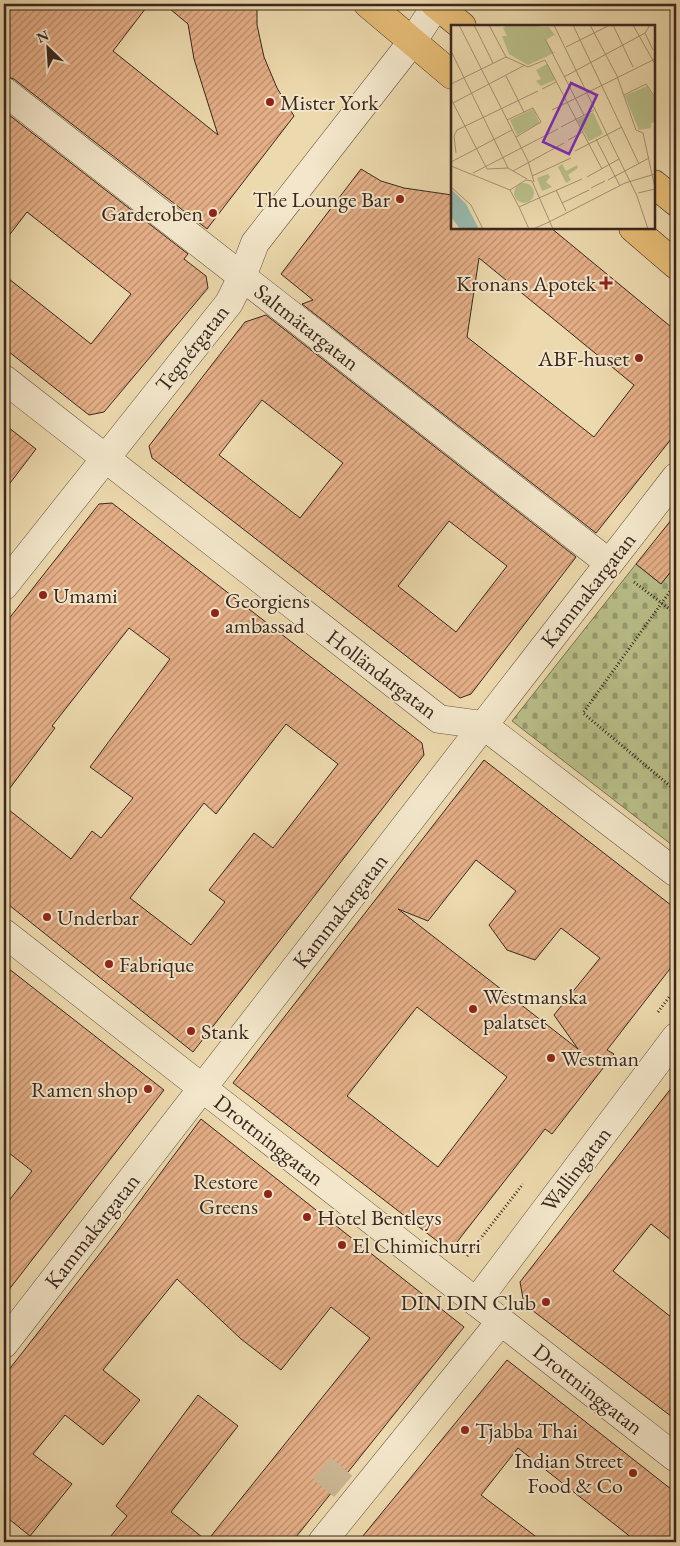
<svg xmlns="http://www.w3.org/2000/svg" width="680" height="1546" viewBox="0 0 680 1546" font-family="'EB Garamond',serif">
	<defs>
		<pattern id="cemetery-stones" width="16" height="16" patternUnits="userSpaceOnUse" patternTransform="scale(1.25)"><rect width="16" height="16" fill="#b9bf89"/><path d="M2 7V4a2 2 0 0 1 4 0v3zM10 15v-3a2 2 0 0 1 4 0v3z" fill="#979b6f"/></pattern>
		<pattern id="building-hatch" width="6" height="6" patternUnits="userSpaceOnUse" patternTransform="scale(1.25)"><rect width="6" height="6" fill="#e5af87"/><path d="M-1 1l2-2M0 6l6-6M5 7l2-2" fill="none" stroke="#bb8e6e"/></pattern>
	</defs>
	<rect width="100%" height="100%" fill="#ecd9ad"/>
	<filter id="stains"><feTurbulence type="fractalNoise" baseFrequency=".004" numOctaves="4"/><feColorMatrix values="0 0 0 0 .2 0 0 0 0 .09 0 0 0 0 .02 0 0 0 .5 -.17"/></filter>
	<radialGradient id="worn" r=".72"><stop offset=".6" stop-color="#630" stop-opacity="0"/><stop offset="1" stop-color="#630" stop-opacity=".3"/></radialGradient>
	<!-- cemetery -->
	<polygon fill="url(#cemetery-stones)" stroke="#797354" points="636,564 661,584 676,565 676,848 512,721"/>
	<!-- building -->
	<g fill="url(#building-hatch)" stroke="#39271f" fill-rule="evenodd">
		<polygon points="4,4 149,4 113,51 218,135 194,59 188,24 164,4 257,4 257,25 264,57 277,88 294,116 207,229 14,79 4,76"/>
		<polygon points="4,111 188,254 184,259 206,276 208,288 104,412 89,415 4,348 4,275 91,344 131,294 27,212 4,242"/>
		<path d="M361 169 381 181 404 188 452 195V228H551L676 331V433L596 533 302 304 313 300 281 274ZM479 258 634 385 594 437 467 337Z"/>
		<path d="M266 315 576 557 471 694 460 698 152 458 149 446 245 322ZM262 400 343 463 300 518 219 455ZM449 521 507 566 456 632 398 586Z"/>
		<polygon points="4,424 36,449 4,491"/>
		<path d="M112 503 422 743 424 755 193 1052 4 901V806L71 859 92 831 101 838 133 798 90 767 170 659 129 628 52 726 55 728 4 796V625L99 504ZM286 724 338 764 273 848 254 833 209 890 225 902 191 945 130 898 204 803 216 814Z"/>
		<polygon points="676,514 676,565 661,584 636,564"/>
		<path d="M484 760 676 909V961L607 1050 614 1054 552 1134 545 1129 450 1251 233 1083ZM476 860 516 891 489 925 507 950 535 960 561 928 600 958 554 1015 578 1049 398 909 428 921ZM417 1007 507 1077 438 1167 347 1096Z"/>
		<polygon points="4,965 164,1090 4,1296 4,1207 32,1171 4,1149"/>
		<polygon points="676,1082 676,1244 651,1224 613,1271 676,1321 676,1420 524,1304 520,1282"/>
		<polygon points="201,1119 464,1327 292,1542 106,1542 127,1516 116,1506 198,1395 238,1426 171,1512 207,1541 370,1338 331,1307 281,1370 241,1339 177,1279 103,1370 140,1400 103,1445 65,1415 33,1454 72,1484 30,1536 4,1515 4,1376 116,1233"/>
		<polygon points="507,1360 676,1493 676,1542 637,1542 518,1448 481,1495 543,1542 358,1542"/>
	</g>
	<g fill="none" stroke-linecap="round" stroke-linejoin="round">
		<!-- minor-tunnel -->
		<polyline stroke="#c8b591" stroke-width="28" stroke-dasharray="28 14" stroke-linecap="butt" points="322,1468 344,1487"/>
		<defs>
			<g id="minor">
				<polyline points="4,91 609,563"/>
				<polyline points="4,379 439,719 483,725 676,873"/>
				<polyline points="4,586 229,303 242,277 255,243 412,42 437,4"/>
				<polyline points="4,933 676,1458"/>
				<polyline points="476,1302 676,1037"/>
				<polyline points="4,1344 676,477"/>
				<polyline points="322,1542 501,1321"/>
			</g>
			<g id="major">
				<polyline points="368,4 452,75"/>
				<polyline points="435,4 462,26"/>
				<polyline points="654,184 676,202"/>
				<polyline points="633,228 676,265"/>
			</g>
		</defs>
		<!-- minor casing -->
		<use href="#minor" stroke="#665442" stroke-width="29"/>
		<!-- major casing -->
		<use href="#major" stroke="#39271f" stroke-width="29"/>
		<!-- path -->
		<g stroke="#39271f" stroke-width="3" stroke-dasharray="1 2.5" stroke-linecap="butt">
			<polyline points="634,582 676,614"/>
			<polyline points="676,583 583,713 676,791"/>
			<polyline points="658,1012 676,988"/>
			<polyline points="467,1256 523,1184"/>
		</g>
		<!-- minor -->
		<use href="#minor" stroke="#f3e6ca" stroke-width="28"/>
		<!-- major -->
		<use href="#major" stroke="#e6bc76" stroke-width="28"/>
	</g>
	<!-- markers -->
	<g fill="#8f2418" stroke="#f3e6ca" stroke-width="2">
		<circle cx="270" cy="102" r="5"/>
		<circle cx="400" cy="199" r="5"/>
		<circle cx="213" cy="213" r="5"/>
		<path d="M603.5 275.5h5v5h5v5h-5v5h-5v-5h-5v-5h5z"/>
		<circle cx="639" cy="358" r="5"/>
		<circle cx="43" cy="595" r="5"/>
		<circle cx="215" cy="613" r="5"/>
		<circle cx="47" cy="917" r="5"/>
		<circle cx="109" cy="964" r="5"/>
		<circle cx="473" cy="1009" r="5"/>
		<circle cx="191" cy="1031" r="5"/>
		<circle cx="551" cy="1058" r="5"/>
		<circle cx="148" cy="1089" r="5"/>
		<circle cx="268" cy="1194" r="5"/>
		<circle cx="307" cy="1217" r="5"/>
		<circle cx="342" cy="1245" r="5"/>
		<circle cx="546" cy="1302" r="5"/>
		<circle cx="465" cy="1430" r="5"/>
		<circle cx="633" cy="1473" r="5"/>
	</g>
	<g text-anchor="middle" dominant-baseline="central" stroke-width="4" stroke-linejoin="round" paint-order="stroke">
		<!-- poi labels -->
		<g font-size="22" fill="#39271f" stroke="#f3e6ca" text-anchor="start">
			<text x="280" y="102">Mister York</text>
			<text x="390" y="199" text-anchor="end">The Lounge Bar</text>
			<text x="203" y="213" text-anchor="end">Garderoben</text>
			<text x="596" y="283" text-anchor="end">Kronans Apotek</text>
			<text x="629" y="358" text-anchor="end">ABF-huset</text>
			<text x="53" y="595">Umami</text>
			<text x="225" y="600">Georgiens<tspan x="225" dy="25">ambassad</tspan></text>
			<text x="57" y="917">Underbar</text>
			<text x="119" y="964">Fabrique</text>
			<text x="483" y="996">Westmanska<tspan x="483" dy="25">palatset</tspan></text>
			<text x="201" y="1031">Stank</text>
			<text x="561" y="1058">Westman</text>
			<text x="138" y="1089" text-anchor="end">Ramen shop</text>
			<text x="258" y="1181" text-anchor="end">Restore<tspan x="258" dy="25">Greens</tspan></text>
			<text x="317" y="1217">Hotel Bentleys</text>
			<text x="352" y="1245">El Chimichurri</text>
			<text x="536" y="1302" text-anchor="end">DIN DIN Club</text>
			<text x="475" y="1430">Tjabba Thai</text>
			<text x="623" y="1460" text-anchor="end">Indian Street<tspan x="623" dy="25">Food &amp; Co</tspan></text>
		</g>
		<!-- street labels -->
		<g font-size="22" fill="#39271f" stroke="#f3e6ca">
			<text transform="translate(307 327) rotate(38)">Saltmätargatan</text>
			<text transform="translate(192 348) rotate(-52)">Tegnérgatan</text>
			<text transform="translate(588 590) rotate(-52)">Kammakargatan</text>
			<text transform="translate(382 674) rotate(37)">Holländargatan</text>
			<text transform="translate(340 911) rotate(-52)">Kammakargatan</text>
			<text transform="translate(269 1140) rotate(38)">Drottninggatan</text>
			<text transform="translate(576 1169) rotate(-53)">Wallingatan</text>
			<text transform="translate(92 1231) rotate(-52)">Kammakargatan</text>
			<text transform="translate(588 1389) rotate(38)">Drottninggatan</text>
		</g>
	</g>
	<!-- overview -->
	<g transform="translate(451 25)">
		<rect width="204" height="204" fill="#ecd9ad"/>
		<path d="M57 0 98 2 107 15 103 10 95 15 102 27H105L77 40 58 29 51 11H56L52 3ZM96 39 104 55 90 61 85 56 90 54 85 45ZM196 61 204 74V97L200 98V103L188 105 174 71ZM82 84 89 98 66 110 59 95ZM111 139 115 146 126 140 127 143 117 150 120 155 115 158 107 142ZM97 149 99 152 95 157 101 162 91 166 86 153ZM63 168a10 10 0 1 1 20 0a10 10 0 1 1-20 0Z" fill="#b9bf89"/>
		<path d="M80 0H87L84 4 92 11 88 14 97 31 78 39 77 31 82 30V25H78L83 21 78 7Z" fill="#b9bf89"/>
		<path d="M182 67 188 84V105L174 71ZM142 87 152 109 138 116 126 95Z" fill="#b9bf89"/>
		<path d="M0 164 15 179 28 204H9L0 192Z" fill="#99baad"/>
		<path fill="none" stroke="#a49274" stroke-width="1" d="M8 0 77 136 83 157M23 0 42 38M38 0 55 32M103 0 186 171 197 204M122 0 188 139M139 0 166 51 185 105 192 108M162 0 182 42M182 0 204 39M194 8 202 25M94 14 133 90M115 22 159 0M0 26 57 143 76 154M55 32 77 42 94 35 151 144M55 51 73 87M113 52 194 8 199 0M0 59 55 32M91 64 105 57M173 70 195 59 204 72M0 74 36 144 57 143M2 78 74 40M101 85 204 34M56 95 82 83 90 97 65 112M110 102 143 85M192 108 204 163M145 114 169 161M117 115 132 107M124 126 171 102M5 128 3 111 6 105 87 66M0 137 61 105M0 141 59 165M62 146 113 118M22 148 107 104M81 151 120 133M136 152 168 134M157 155 198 133M0 162 20 180 32 204M140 163 154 156M59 165 75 155 81 156 102 204M59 165 68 182 88 173M105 165 115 186M187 168 204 164M88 173 131 154M111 178 138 165M68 182 78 204M98 197 174 158 204 149M82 204 98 197"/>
		<path fill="#7b2cbf" fill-opacity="0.15" stroke="#7b2cbf" stroke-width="2.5" d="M120 58 146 70 118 129 92 117Z"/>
		<rect width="204" height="204" fill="none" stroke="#39271f" stroke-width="2.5"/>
	</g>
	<!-- margin -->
	<rect width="680" height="1546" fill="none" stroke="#ecd9ad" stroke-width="20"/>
	<rect x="5" y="5" width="670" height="1536" fill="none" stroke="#39271f" stroke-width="2.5"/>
	<rect x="10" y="10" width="660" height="1526" fill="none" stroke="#39271f"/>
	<!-- north arrow -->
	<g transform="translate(48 48) rotate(335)" stroke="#f3e6ca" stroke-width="4" paint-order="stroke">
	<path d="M0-4L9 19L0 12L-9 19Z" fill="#39271f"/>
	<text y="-8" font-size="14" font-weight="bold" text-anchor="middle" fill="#39271f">N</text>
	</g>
	<rect width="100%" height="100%" filter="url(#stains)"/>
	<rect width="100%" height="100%" fill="url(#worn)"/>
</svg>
